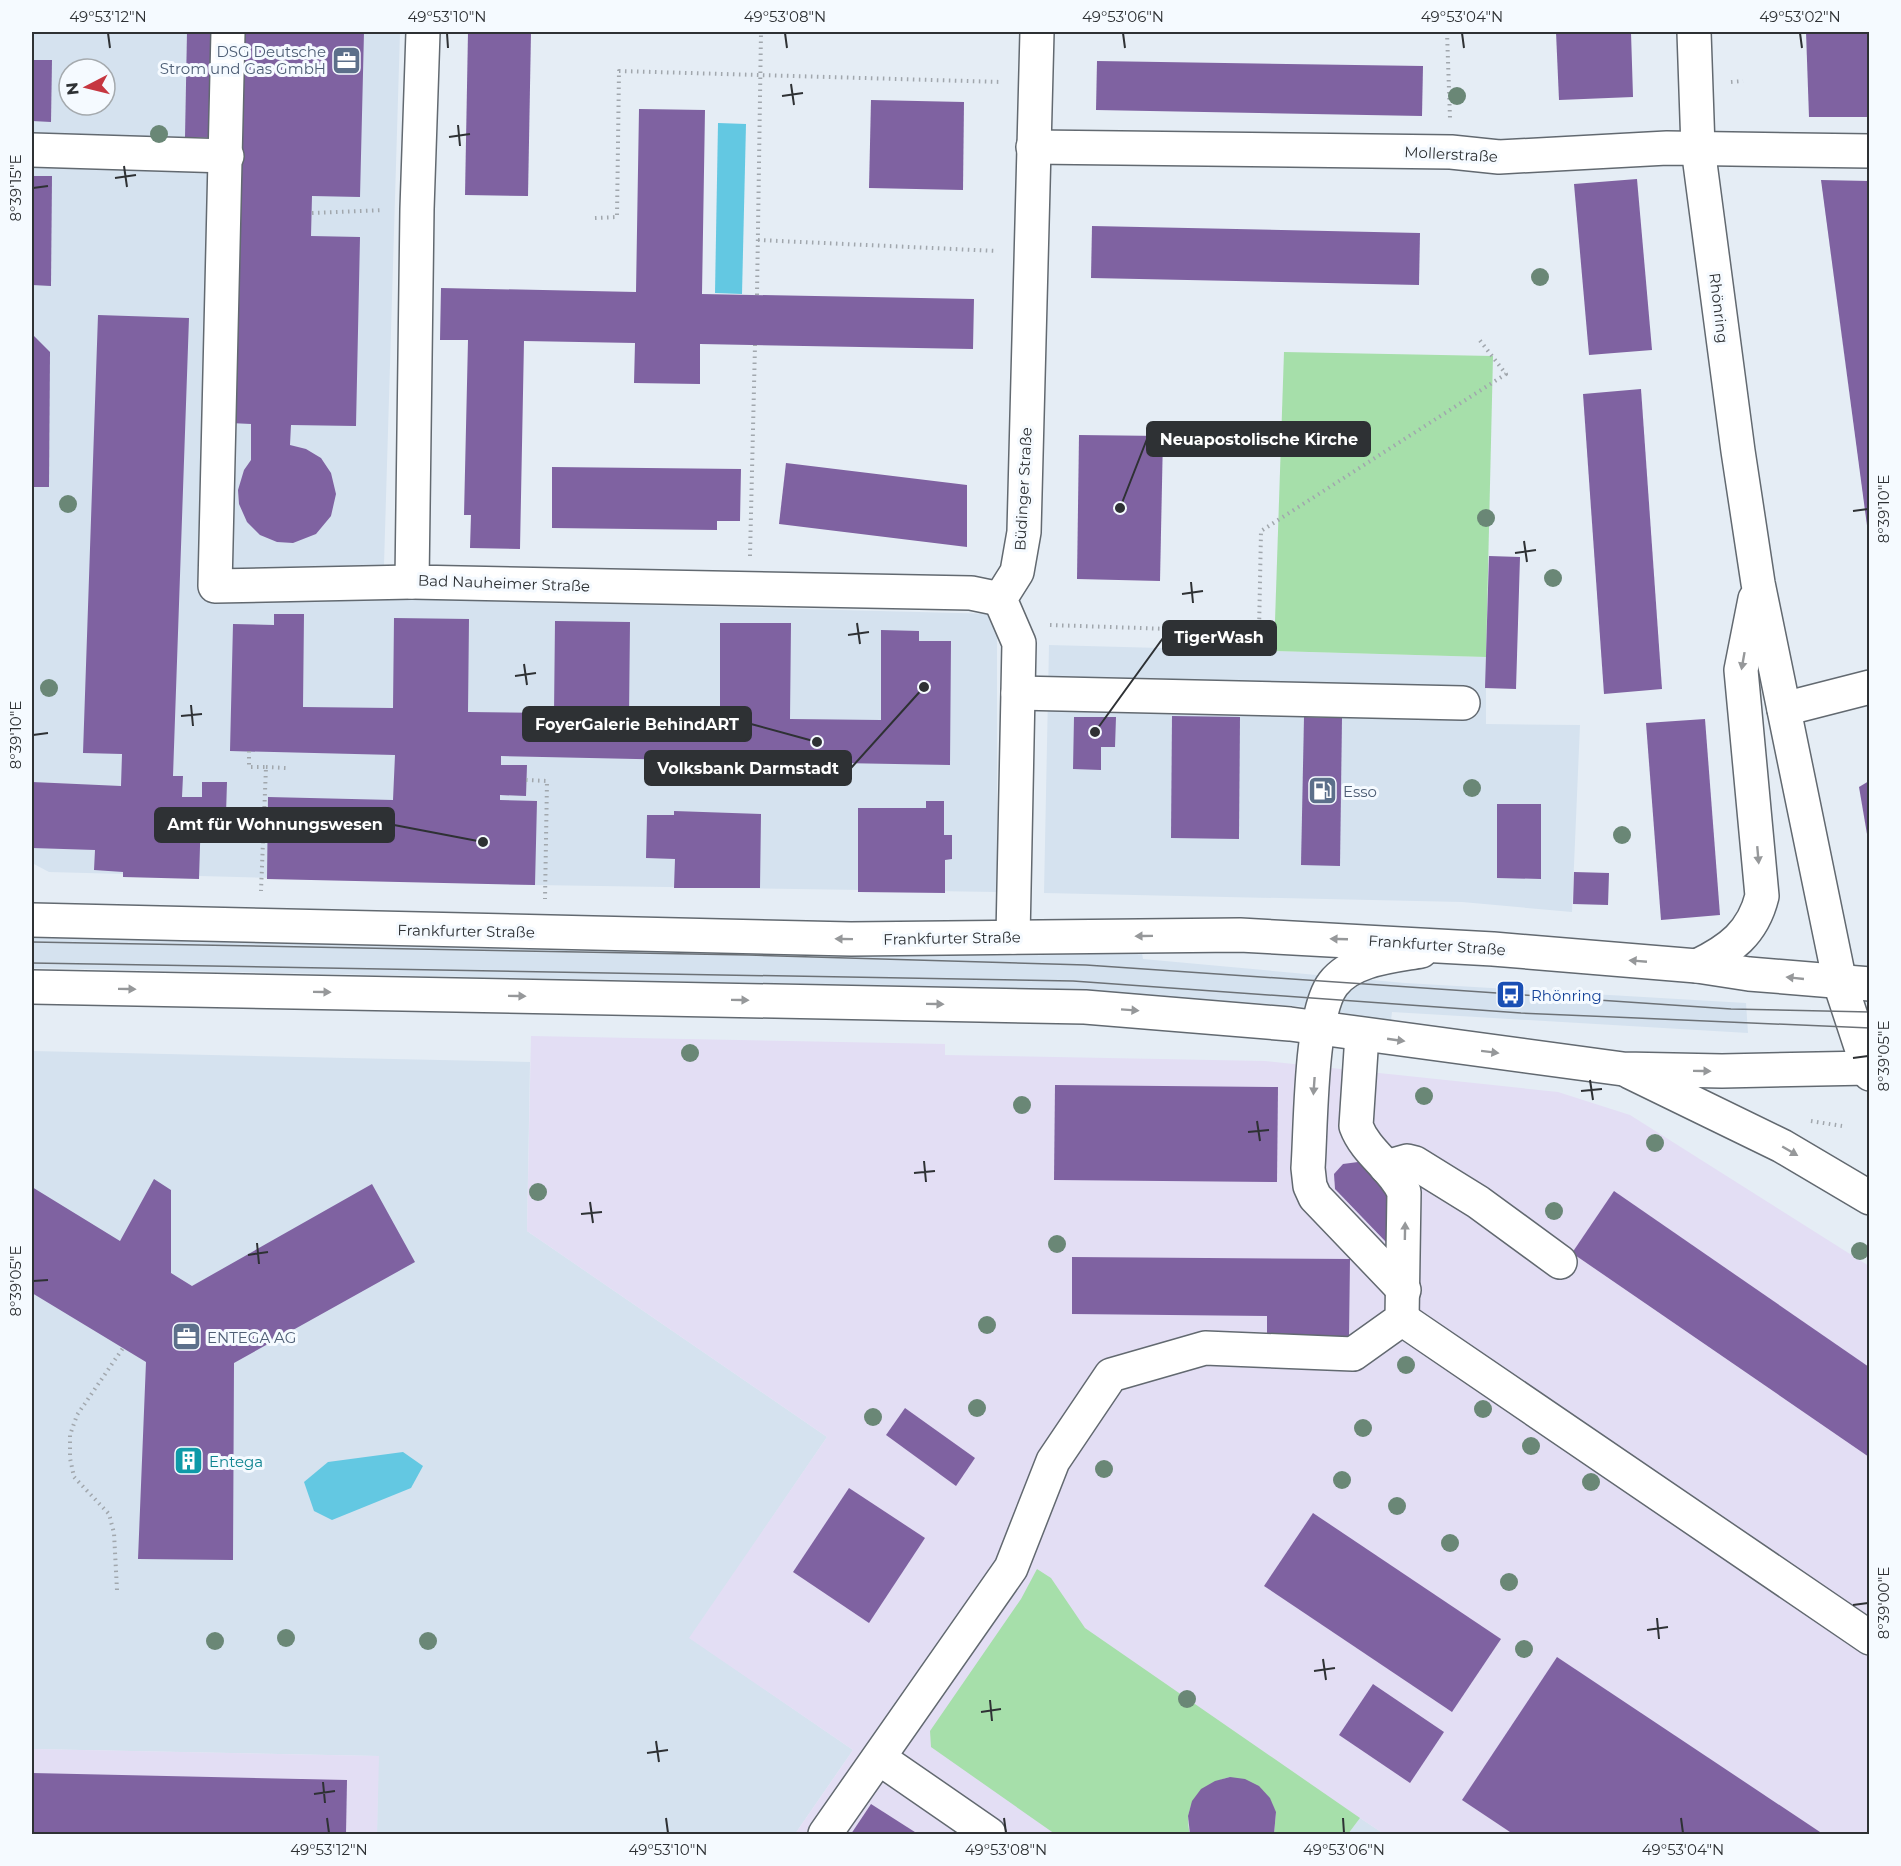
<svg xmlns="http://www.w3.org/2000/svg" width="1901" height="1866" viewBox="0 0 1901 1866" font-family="Montserrat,sans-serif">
	<rect width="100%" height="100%" fill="#e5edf5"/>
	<!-- built -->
	<g fill="#d5e2ef" fill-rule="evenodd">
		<path d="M32 32H400L383 598 997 614V892L535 885 49 872 32 863ZM69 69H105V105H69Z"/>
		<polygon points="1049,645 1486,657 1486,724 1580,725 1572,912 1462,902 1044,893"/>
		<polygon points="32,937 1010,956 1142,953 1143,959 1405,983 1746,1003 1748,1033 1392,1012 1391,1021 1309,1007 1063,989 32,968"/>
		<polygon points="32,1051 530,1062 527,1231 827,1437 690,1638 853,1750 795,1834 377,1834 378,1756 32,1749"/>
		<polygon points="1360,1818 1384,1834 1348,1834"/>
	</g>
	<!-- industrial -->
	<g fill="#e3def4">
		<polygon points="531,1036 945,1044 945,1055 1265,1061 1558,1092 1630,1115 1869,1266 1869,1834 1384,1834 1360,1818 1348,1834 795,1834 853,1750 689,1638 827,1437 527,1231"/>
		<polygon points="32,1749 379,1756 377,1834 32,1834"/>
	</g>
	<!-- green -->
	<g fill="#a6dfaa">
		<polygon points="1284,352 1493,356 1486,657 1274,651"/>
		<path d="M1037 1569 1051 1578 1085 1628 1360 1818 1348 1834H1274L1276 1812 1230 1777C1202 1784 1182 1804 1190 1834H1055L931 1747 930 1731 1021 1599Z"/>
	</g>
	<!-- water -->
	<g fill="#63c8e2">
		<polygon points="718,123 746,124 742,294 715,293"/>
		<polygon points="403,1452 423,1466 411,1488 332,1520 314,1511 304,1482 328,1462"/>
	</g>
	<!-- building -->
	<g fill="#7f62a1">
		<polygon points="187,32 218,32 216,138 185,137"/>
		<polygon points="237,32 364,32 360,197 312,196 311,236 360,237 356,426 291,425 290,445 306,449 321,458 331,473 336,494 331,516 316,534 293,543 277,542 260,535 247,522 239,504 238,490 244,470 251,460 251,424 230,423"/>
		<polygon points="468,32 531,32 528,196 465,195"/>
		<polygon points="1556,32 1631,32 1633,97 1559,100"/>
		<polygon points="1806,32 1868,32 1869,117 1809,117"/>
		<polygon points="32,60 52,60 51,122 32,121"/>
		<polygon points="1097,61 1423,66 1422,116 1096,110"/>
		<polygon points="871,100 964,102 963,190 869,188"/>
		<polygon points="639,109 705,110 702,294 974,299 973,349 700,344 700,384 634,383 635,343 524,341 520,549 470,548 471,515 464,515 468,340 440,340 441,288 636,292"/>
		<polygon points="32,176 52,176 51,286 32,285"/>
		<polygon points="1637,179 1652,350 1589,355 1574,184"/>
		<polygon points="1821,180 1869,181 1869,533 1868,533"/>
		<polygon points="1092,226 1420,233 1419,285 1091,278"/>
		<polygon points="98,315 189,318 173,776 183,776 182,797 202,797 202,782 227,782 226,814 201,814 199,879 123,877 123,872 94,870 95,850 32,848 32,782 121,786 122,754 83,753"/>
		<polygon points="32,334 50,352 49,487 32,487"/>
		<polygon points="1641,389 1662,689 1604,694 1583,394"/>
		<polygon points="1079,435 1163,436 1160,581 1077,579"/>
		<polygon points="786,463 967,485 967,547 779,524"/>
		<polygon points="552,467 741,469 740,521 717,521 717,530 552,528"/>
		<polygon points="1489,556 1520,557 1516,689 1485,688"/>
		<polygon points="274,614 304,614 303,707 393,708 394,618 469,619 468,712 554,713 555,621 630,622 629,717 720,718 720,623 791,623 790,719 881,720 881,630 919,631 919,641 951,641 950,765 840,763 840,774 824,774 824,763 501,756 501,765 527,765 526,796 500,795 500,800 537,801 535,885 267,879 268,797 393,800 395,755 230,751 233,624 274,625"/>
		<polygon points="1172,716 1240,717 1239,839 1171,838"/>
		<polygon points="1074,717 1116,717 1115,747 1101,747 1101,770 1073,769"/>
		<polygon points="1304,717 1342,718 1340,866 1301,865"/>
		<polygon points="1705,719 1720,915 1661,920 1646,723"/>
		<polygon points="1869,781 1869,839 1868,840 1859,787"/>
		<polygon points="926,801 944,801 944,835 952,835 952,859 945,860 945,893 858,892 858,808 926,808"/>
		<polygon points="1497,804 1541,804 1541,879 1497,878"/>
		<polygon points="674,811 761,814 760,888 674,888 675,859 646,858 647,815 674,815"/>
		<polygon points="1574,872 1609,873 1608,905 1573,904"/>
		<polygon points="1055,1085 1278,1087 1277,1182 1054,1180"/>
		<polygon points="1358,1162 1390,1195 1386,1242 1335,1189 1334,1174 1343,1164"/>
		<polygon points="154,1179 171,1190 171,1273 192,1286 372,1184 415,1262 234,1363 233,1560 138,1559 146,1362 32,1293 32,1187 120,1241"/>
		<polygon points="1614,1191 1869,1367 1869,1457 1572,1253"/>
		<polygon points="1072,1257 1350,1259 1349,1337 1267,1336 1267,1316 1072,1314"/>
		<polygon points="905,1408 975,1458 956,1486 886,1435"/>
		<polygon points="849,1488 925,1538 869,1623 793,1572"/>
		<polygon points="1313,1513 1501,1639 1452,1712 1264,1586"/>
		<polygon points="1557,1657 1823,1834 1513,1834 1462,1800"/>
		<polygon points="1373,1684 1444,1732 1410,1783 1339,1735"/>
		<polygon points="32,1773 347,1780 346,1834 32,1834"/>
		<polygon points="1230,1777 1245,1779 1259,1786 1270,1798 1276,1812 1274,1834 1190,1834 1188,1816 1192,1801 1201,1789 1215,1781"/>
		<polygon points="871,1804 918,1834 851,1834"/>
	</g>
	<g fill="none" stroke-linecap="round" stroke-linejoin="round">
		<defs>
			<g id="minor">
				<polyline points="228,32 215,586 412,582"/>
				<polyline points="423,32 417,209 412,582 971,593 1000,599"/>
				<polyline points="1033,147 1451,152 1499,157 1667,148 1870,151"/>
				<polyline points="32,150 227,156"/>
				<polyline points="1018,693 1463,703"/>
				<polyline points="1784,709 1870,687"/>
				<polyline points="1013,937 1019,643 1000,599 1017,572 1024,532 1037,32"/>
				<polyline points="1386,1167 1407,1161 1415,1163 1478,1202 1560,1262"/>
				<path d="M1404 1290 1315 1197 1310 1186 1308 1168C1311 1127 1310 1014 1333 984 1352 959 1393 956 1421 951"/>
				<polyline points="1402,1319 1870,1638"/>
				<polyline points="879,1758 989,1834"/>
				<path d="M825 1834 1011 1568 1053 1461 1111 1375 1205 1348 1353 1354 1402 1319 1404 1192C1393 1167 1366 1153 1356 1126L1362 1035"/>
			</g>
			<g id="major">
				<polyline points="1694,32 1698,148 1738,451 1758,583 1840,983 1870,1074"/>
				<polyline points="32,920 851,939 1240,935 1493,949 1697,966 1749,974 1870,984"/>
				<path d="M1697 966C1730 950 1753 933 1762 896L1741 670 1755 599"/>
				<polyline points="32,987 1085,1007 1290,1024 1623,1069 1722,1071 1870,1068"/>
				<polyline points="1630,1072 1782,1146 1870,1198"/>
			</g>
		</defs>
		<!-- minor casing -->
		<use href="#minor" stroke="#626970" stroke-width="36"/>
		<!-- major casing -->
		<use href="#major" stroke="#626970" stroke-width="36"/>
		<!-- path -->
		<g stroke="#a1a7ad" stroke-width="4" stroke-dasharray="1.5 4.5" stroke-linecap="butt">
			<polyline points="1447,32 1450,118"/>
			<polyline points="1731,82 1743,81"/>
			<polyline points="312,213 383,210"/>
			<polyline points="595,218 617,217 619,71 1002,82"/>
			<polyline points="758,240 997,251"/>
			<polyline points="757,295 761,32"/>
			<polyline points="750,556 755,345"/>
			<polyline points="1050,625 1259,632 1261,531 1506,374 1478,338"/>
			<polyline points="249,751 249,767 266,767 261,891"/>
			<polyline points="266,767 286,768"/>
			<polyline points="526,780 547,781 545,899"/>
			<polyline points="1811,1121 1842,1126"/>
			<polyline points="117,1590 114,1533 109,1514 74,1477 70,1458 70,1435 77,1415 123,1348"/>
		</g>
		<!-- minor -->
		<use href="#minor" stroke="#fff" stroke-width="33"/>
		<!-- major -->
		<use href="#major" stroke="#fff" stroke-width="33"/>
		<!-- tram -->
		<g stroke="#6c7176" stroke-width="1.5">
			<polyline points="32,942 749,955 1086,965 1731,1009 1870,1012"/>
			<polyline points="32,963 1073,981 1521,1013 1870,1028"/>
		</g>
	</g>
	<!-- trees -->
	<g fill="#6a8776">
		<circle cx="1457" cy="96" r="9"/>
		<circle cx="159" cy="134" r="9"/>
		<circle cx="1540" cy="277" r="9"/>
		<circle cx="68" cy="504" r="9"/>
		<circle cx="1486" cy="518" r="9"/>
		<circle cx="1553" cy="578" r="9"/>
		<circle cx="49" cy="688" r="9"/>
		<circle cx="1472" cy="788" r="9"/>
		<circle cx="1622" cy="835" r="9"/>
		<circle cx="690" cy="1053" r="9"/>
		<circle cx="1424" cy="1096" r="9"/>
		<circle cx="1022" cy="1105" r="9"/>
		<circle cx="1655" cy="1143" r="9"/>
		<circle cx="538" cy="1192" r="9"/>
		<circle cx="1554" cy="1211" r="9"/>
		<circle cx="1057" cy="1244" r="9"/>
		<circle cx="1860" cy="1251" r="9"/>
		<circle cx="987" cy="1325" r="9"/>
		<circle cx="1406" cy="1365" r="9"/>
		<circle cx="977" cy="1408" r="9"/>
		<circle cx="1483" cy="1409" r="9"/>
		<circle cx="873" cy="1417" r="9"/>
		<circle cx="1363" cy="1428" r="9"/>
		<circle cx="1531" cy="1446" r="9"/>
		<circle cx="1104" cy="1469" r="9"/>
		<circle cx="1342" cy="1480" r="9"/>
		<circle cx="1591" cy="1482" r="9"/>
		<circle cx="1397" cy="1506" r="9"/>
		<circle cx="1450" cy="1543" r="9"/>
		<circle cx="1509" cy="1582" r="9"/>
		<circle cx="286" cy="1638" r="9"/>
		<circle cx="215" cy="1641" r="9"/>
		<circle cx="428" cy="1641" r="9"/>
		<circle cx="1524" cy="1649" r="9"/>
		<circle cx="1187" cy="1699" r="9"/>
	</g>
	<!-- one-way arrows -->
	<defs><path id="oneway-solid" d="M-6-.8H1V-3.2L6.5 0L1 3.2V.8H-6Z" transform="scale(1.5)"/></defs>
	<g fill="#96989a">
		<use href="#oneway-solid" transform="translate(1743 661) rotate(100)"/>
		<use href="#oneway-solid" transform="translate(1758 855) rotate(85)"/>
		<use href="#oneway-solid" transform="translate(1144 936) rotate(179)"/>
		<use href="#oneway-solid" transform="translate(844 939) rotate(-179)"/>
		<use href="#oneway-solid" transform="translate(1339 939) rotate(-178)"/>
		<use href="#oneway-solid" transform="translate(1638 961) rotate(-175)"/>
		<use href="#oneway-solid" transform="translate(1795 978) rotate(-174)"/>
		<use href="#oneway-solid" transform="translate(127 989) rotate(1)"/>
		<use href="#oneway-solid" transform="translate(322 992) rotate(1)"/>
		<use href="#oneway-solid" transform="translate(517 996) rotate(1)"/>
		<use href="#oneway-solid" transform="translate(740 1000) rotate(1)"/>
		<use href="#oneway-solid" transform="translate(935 1004) rotate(1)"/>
		<use href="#oneway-solid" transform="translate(1130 1010) rotate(4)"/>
		<use href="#oneway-solid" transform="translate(1396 1040) rotate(8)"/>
		<use href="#oneway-solid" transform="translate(1490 1052) rotate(7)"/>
		<use href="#oneway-solid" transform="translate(1702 1071) rotate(1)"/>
		<use href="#oneway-solid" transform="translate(1314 1086) rotate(94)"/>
		<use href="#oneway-solid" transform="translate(1790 1151) rotate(30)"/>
		<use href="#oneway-solid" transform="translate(1405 1231) rotate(-89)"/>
	</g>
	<!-- ticks -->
	<path fill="none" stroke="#2e3134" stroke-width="2" d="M108 33 110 48M447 33 448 48M785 33 787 48M1123 33 1125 48M1462 33 1464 48M1800 33 1802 48M791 84 794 105M782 96 803 93M458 125 460 146M449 137 470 134M124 166 127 187M115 178 136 175M33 188 48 186M1853 511 1868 509M1524 541 1527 562M1515 553 1536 550M1191 582 1193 603M1182 594 1203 591M857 623 860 644M848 635 869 632M524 664 527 685M515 676 536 673M191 705 193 726M181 716 202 714M33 735 48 733M1853 1058 1868 1056M1590 1080 1593 1100M1581 1091 1602 1089M1257 1121 1260 1141M1248 1132 1269 1130M924 1161 926 1182M914 1173 935 1171M590 1202 593 1223M581 1214 602 1212M257 1243 259 1264M248 1255 268 1252M33 1281 48 1280M1853 1605 1868 1603M1657 1618 1659 1639M1647 1630 1668 1627M1323 1659 1326 1680M1314 1671 1335 1668M990 1700 992 1721M981 1712 1001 1709M656 1741 659 1762M647 1753 668 1750M323 1782 325 1803M314 1794 335 1791M327 1818 329 1833M666 1818 668 1833M1004 1818 1006 1833M1343 1818 1344 1833M1681 1818 1683 1833"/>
	<!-- icons -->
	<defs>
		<symbol id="office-square" viewBox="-11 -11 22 22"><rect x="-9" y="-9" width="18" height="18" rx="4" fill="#5c6f8a" stroke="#f5faff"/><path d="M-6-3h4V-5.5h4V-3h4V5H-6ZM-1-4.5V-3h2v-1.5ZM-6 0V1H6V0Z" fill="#fff"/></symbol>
		<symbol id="fuel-square" viewBox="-11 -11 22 22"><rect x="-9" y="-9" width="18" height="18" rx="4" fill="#5c6f8a" stroke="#f5faff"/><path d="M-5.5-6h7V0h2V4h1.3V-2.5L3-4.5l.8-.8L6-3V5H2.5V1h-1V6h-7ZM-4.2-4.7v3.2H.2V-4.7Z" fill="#fff"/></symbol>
		<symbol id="bus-square" viewBox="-11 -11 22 22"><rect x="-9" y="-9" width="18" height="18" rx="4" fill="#1a4fb4" stroke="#f5faff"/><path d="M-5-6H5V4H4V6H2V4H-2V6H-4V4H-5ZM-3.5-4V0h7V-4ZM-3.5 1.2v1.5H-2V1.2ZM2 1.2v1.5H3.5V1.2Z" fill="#fff"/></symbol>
		<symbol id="building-square" viewBox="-11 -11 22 22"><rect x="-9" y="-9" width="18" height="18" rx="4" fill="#0f9aa8" stroke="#f5faff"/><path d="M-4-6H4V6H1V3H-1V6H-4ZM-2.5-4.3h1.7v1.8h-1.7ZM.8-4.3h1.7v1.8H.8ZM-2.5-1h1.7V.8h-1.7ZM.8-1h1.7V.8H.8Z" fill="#fff"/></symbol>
	</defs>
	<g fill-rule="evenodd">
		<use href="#office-square" x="330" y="44" width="33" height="33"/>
		<use href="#fuel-square" x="1306" y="774" width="33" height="33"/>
		<use href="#bus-square" x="1494" y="978" width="33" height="33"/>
		<use href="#office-square" x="170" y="1320" width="33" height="33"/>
		<use href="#building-square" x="172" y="1444" width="33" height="33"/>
	</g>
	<g text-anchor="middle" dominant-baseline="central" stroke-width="6" stroke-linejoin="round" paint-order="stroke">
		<!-- service labels -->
		<g font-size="15" fill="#4e5e75" stroke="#f5faff" text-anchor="start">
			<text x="326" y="51" text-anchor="end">DSG Deutsche<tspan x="326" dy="17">Strom und Gas GmbH</tspan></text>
			<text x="1343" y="791">Esso</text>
			<text x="207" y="1337">ENTEGA AG</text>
		</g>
		<!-- street labels -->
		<g font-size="15" fill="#2e3134" stroke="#f5faff">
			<text transform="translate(1451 154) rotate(3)">Mollerstraße</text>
			<text transform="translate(1719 308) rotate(83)">Rhönring</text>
			<text transform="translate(1023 489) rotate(-87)">Büdinger Straße</text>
			<text transform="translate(504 583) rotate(2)">Bad Nauheimer Straße</text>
			<text transform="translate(466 931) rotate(1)">Frankfurter Straße</text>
			<text transform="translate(952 938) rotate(-1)">Frankfurter Straße</text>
			<text transform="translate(1437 945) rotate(4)">Frankfurter Straße</text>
		</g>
		<!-- transit labels -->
		<g font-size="15" fill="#164399" stroke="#f5faff" text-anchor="start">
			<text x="1531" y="995">Rhönring</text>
		</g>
		<!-- culture labels -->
		<g font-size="15" fill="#0d838f" stroke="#f5faff" text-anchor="start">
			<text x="209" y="1461">Entega</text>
		</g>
	</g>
	<!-- callouts -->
	<path fill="none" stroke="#2e3134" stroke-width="2" d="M1120 508L1147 439M1095 732L1163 638M817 742L751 724M924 687L851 768M483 842L394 825"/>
	<g fill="#2e3134" stroke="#f5faff" stroke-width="2">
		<circle cx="1120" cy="508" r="6"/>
		<circle cx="1095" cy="732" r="6"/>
		<circle cx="817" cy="742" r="6"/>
		<circle cx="924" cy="687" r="6"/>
		<circle cx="483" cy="842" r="6"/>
	</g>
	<g fill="#2e3134" stroke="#2e3134" stroke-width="2">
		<rect x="1147" y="422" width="223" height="34" rx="6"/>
		<rect x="1163" y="621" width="113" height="34" rx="6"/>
		<rect x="523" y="707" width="228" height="34" rx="6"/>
		<rect x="645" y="751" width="206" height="34" rx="6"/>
		<rect x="155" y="808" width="239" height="34" rx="6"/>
	</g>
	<g font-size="16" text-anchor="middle" font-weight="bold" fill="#fff">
		<text x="1259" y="445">Neuapostolische Kirche</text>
		<text x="1219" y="643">TigerWash</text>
		<text x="637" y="730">FoyerGalerie BehindART</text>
		<text x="748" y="774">Volksbank Darmstadt</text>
		<text x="275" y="830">Amt für Wohnungswesen</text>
	</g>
	<!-- border -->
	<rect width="1901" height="1866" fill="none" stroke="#f5faff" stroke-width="66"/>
	<!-- north arrow -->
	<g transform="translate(87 87) rotate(263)"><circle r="28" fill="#f5faff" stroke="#a5aaae" stroke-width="1.5"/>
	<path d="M0-4.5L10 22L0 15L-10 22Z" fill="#c63640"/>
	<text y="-9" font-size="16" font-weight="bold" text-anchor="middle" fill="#2e3134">N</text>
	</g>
	<rect x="33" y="33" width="1835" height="1800" fill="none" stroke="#2e3134" stroke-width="2"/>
	<g font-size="15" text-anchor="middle" fill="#2e3134">
		<text x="108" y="22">49°53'12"N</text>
		<text x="447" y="22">49°53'10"N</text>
		<text x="785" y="22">49°53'08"N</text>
		<text x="1123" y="22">49°53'06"N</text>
		<text x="1462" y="22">49°53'04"N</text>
		<text x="1800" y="22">49°53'02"N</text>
		<text transform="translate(16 188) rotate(-90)" y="5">8°39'15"E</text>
		<text transform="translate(1884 509) rotate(-90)" y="5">8°39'10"E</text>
		<text transform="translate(16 735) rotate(-90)" y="5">8°39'10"E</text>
		<text transform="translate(1884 1056) rotate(-90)" y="5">8°39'05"E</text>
		<text transform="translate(16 1281) rotate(-90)" y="5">8°39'05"E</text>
		<text transform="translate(1884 1603) rotate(-90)" y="5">8°39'00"E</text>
		<text x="329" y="1855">49°53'12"N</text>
		<text x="668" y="1855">49°53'10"N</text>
		<text x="1006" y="1855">49°53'08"N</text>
		<text x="1344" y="1855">49°53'06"N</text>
		<text x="1683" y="1855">49°53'04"N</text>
	</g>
</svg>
